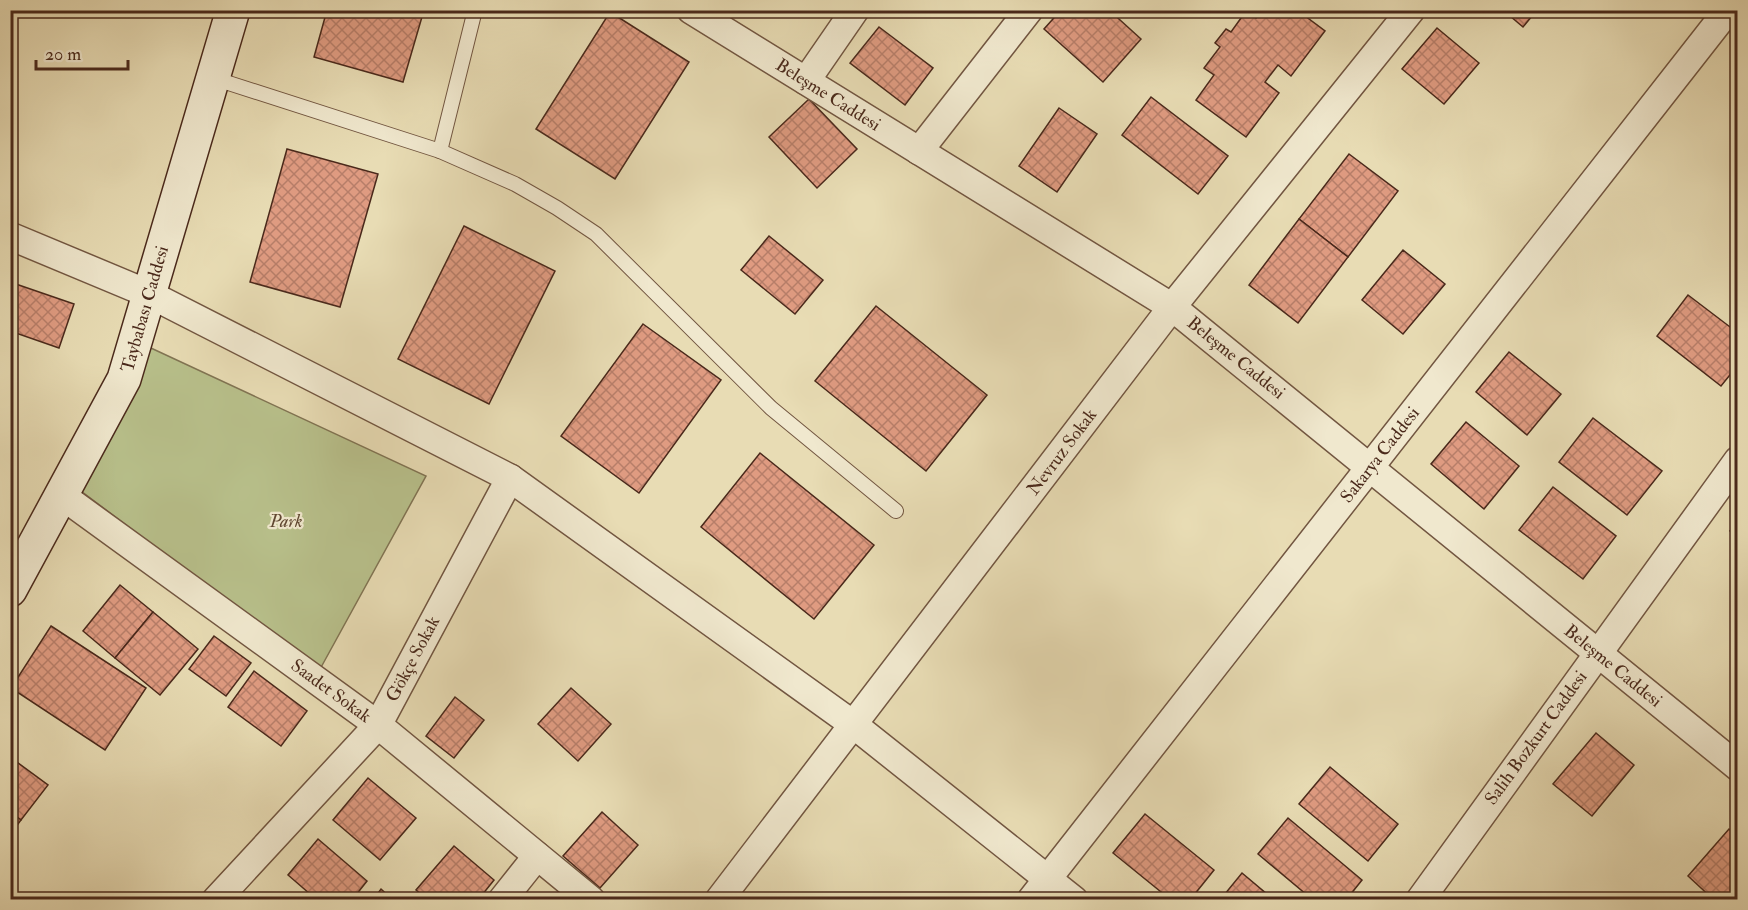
<svg xmlns="http://www.w3.org/2000/svg" width="1748" height="910" viewBox="0 0 1748 910" font-family="'IM FELL Double Pica',serif">
	<defs>
		<pattern id="building-cross-hatch" width="8" height="8" patternUnits="userSpaceOnUse" patternTransform="scale(1.5)"><rect width="8" height="8" fill="#df9b81"/><path d="M0 0l8 8M0 8l8-8" fill="none" stroke="#b77e69"/></pattern>
	</defs>
	<rect width="100%" height="100%" fill="#e8dcb4"/>
	<filter id="stains"><feTurbulence type="fractalNoise" baseFrequency=".00333" numOctaves="4"/><feColorMatrix values="0 0 0 0 .2 0 0 0 0 .09 0 0 0 0 .02 0 0 0 .5 -.17"/></filter>
	<radialGradient id="worn" r=".72"><stop offset=".6" stop-color="#630" stop-opacity="0"/><stop offset="1" stop-color="#630" stop-opacity=".3"/></radialGradient>
	<!-- park -->
	<polygon fill="#b8c08b" stroke="#817453" stroke-width="1.5" points="138,342 426,476 319,671 73,485"/>
	<!-- building -->
	<g fill="url(#building-cross-hatch)" stroke="#4a291b" stroke-width="1.5">
		<polygon points="327,10 424,10 403,82 314,57"/>
		<polygon points="1061,10 1109,10 1141,39 1103,82 1044,29"/>
		<polygon points="1262,10 1297,10 1325,31 1291,76 1278,65 1265,82 1279,93 1246,137 1196,100 1214,75 1204,68 1220,47 1215,43 1226,29 1231,32 1246,11 1256,18"/>
		<polygon points="1503,10 1537,10 1523,27"/>
		<polygon points="610,12 689,62 615,179 536,129"/>
		<polygon points="879,27 933,68 905,105 850,63"/>
		<polygon points="1437,28 1479,63 1444,104 1402,69"/>
		<polygon points="1151,97 1228,156 1198,194 1122,135"/>
		<polygon points="809,99 857,149 817,188 769,137"/>
		<polygon points="1059,108 1097,134 1057,192 1019,166"/>
		<polygon points="287,149 378,174 340,307 250,282"/>
		<polygon points="1349,154 1398,191 1348,257 1299,219"/>
		<polygon points="1299,219 1348,257 1298,323 1249,285"/>
		<polygon points="464,226 555,271 489,404 398,359"/>
		<polygon points="769,236 823,280 795,314 741,270"/>
		<polygon points="1403,250 1445,284 1403,334 1362,300"/>
		<polygon points="10,282 74,304 59,348 10,331"/>
		<polygon points="1688,295 1738,333 1738,365 1721,386 1657,336"/>
		<polygon points="876,306 987,395 926,471 815,381"/>
		<polygon points="643,324 721,380 639,493 561,436"/>
		<polygon points="1509,352 1561,394 1527,435 1476,392"/>
		<polygon points="1593,418 1662,471 1627,515 1559,462"/>
		<polygon points="1466,422 1519,466 1484,509 1431,464"/>
		<polygon points="760,453 874,545 814,619 701,527"/>
		<polygon points="1553,487 1616,536 1583,579 1519,530"/>
		<polygon points="1738,522 1738,537 1730,531"/>
		<polygon points="120,585 153,612 115,658 83,631"/>
		<polygon points="153,612 198,649 160,695 115,658"/>
		<polygon points="51,626 146,688 105,750 11,688"/>
		<polygon points="214,636 251,663 226,696 189,669"/>
		<polygon points="254,671 307,711 281,746 228,707"/>
		<polygon points="571,688 611,724 578,761 538,724"/>
		<polygon points="455,697 484,720 454,758 426,736"/>
		<polygon points="1596,733 1634,765 1592,816 1553,784"/>
		<polygon points="10,757 48,785 21,820 10,812"/>
		<polygon points="1330,767 1398,824 1368,861 1299,804"/>
		<polygon points="368,778 416,818 380,860 333,820"/>
		<polygon points="10,812 21,820 10,835"/>
		<polygon points="602,812 638,845 600,888 563,856"/>
		<polygon points="1145,814 1214,870 1190,900 1171,900 1113,853"/>
		<polygon points="1288,818 1362,880 1346,900 1313,900 1258,854"/>
		<polygon points="1729,829 1738,837 1738,900 1714,900 1688,876"/>
		<polygon points="318,839 367,881 352,900 317,900 288,875"/>
		<polygon points="454,846 494,880 478,900 428,900 416,890"/>
		<polygon points="1242,873 1274,900 1220,900"/>
		<polygon points="381,889 393,900 373,900"/>
	</g>
	<g fill="none" stroke-linecap="round" stroke-linejoin="round">
		<defs>
			<g id="lane">
				<polyline points="213,78 440,151 515,184 557,208 596,234 771,408 896,511"/>
				<polyline points="440,151 475,10"/>
			</g>
			<g id="street">
				<polyline points="691,10 1172,307 1738,767"/>
				<polyline points="806,81 855,10"/>
				<polyline points="919,151 1029,10"/>
				<polyline points="10,236 149,294 510,478 854,725 1074,900"/>
				<polyline points="61,495 378,725 591,900"/>
				<polyline points="216,900 378,725 510,478"/>
				<polyline points="502,900 537,856"/>
				<polyline points="719,900 1172,307 1411,10"/>
				<polyline points="1031,900 1728,10"/>
				<polyline points="1420,900 1738,460"/>
			</g>
			<polyline id="secondary" points="10,590 124,379 233,10"/>
		</defs>
		<!-- lane casing -->
		<use href="#lane" stroke="#725641" stroke-width="16"/>
		<!-- street casing -->
		<use href="#street" stroke="#725641" stroke-width="30"/>
		<!-- secondary casing -->
		<use href="#secondary" stroke="#4a291b" stroke-width="36"/>
		<!-- lane -->
		<use href="#lane" stroke="#f0e8ce" stroke-width="14"/>
		<!-- street -->
		<use href="#street" stroke="#f0e8ce" stroke-width="27"/>
		<!-- secondary -->
		<use href="#secondary" stroke="#f0e8ce" stroke-width="33"/>
	</g>
	<g text-anchor="middle" dominant-baseline="central" stroke-width="4.5" stroke-linejoin="round" paint-order="stroke">
		<!-- street labels -->
		<g font-size="18" fill="#4a291b" stroke="#f0e8ce">
			<text transform="translate(828 95) rotate(32)">Beleşme Caddesi</text>
			<text transform="translate(145 309) rotate(-74)">Taybabası Caddesi</text>
			<text transform="translate(1236 358) rotate(39)">Beleşme Caddesi</text>
			<text transform="translate(1062 452) rotate(-53)">Nevruz Sokak</text>
			<text transform="translate(1380 455) rotate(-52)">Sakarya Caddesi</text>
			<text transform="translate(413 659) rotate(-62)">Gökçe Sokak</text>
			<text transform="translate(1613 666) rotate(39)">Beleşme Caddesi</text>
			<text transform="translate(331 691) rotate(36)">Saadet Sokak</text>
			<text transform="translate(1536 738) rotate(-54)">Salih Bozkurt Caddesi</text>
		</g>
		<!-- park labels -->
		<g font-size="18" font-style="italic" fill="#604731" stroke="#f0e8ce">
			<text x="286" y="521">Park</text>
		</g>
	</g>
	<!-- margin -->
	<rect width="1748" height="910" fill="none" stroke="#e8dcb4" stroke-width="36"/>
	<rect x="12" y="12" width="1724" height="886" fill="none" stroke="#4a291b" stroke-width="3"/>
	<rect x="18" y="18" width="1712" height="874" fill="none" stroke="#4a291b" stroke-width="1.5"/>
	<!-- scale -->
	<path d="M36 60v9h92v-9" fill="none" stroke="#4a291b" stroke-width="3"/>
	<text x="45" y="60" font-size="18" fill="#4a291b" stroke="#f0e8ce" stroke-width="4.5" paint-order="stroke">20 m</text>
	<rect width="100%" height="100%" filter="url(#stains)"/>
	<rect width="100%" height="100%" fill="url(#worn)"/>
</svg>
